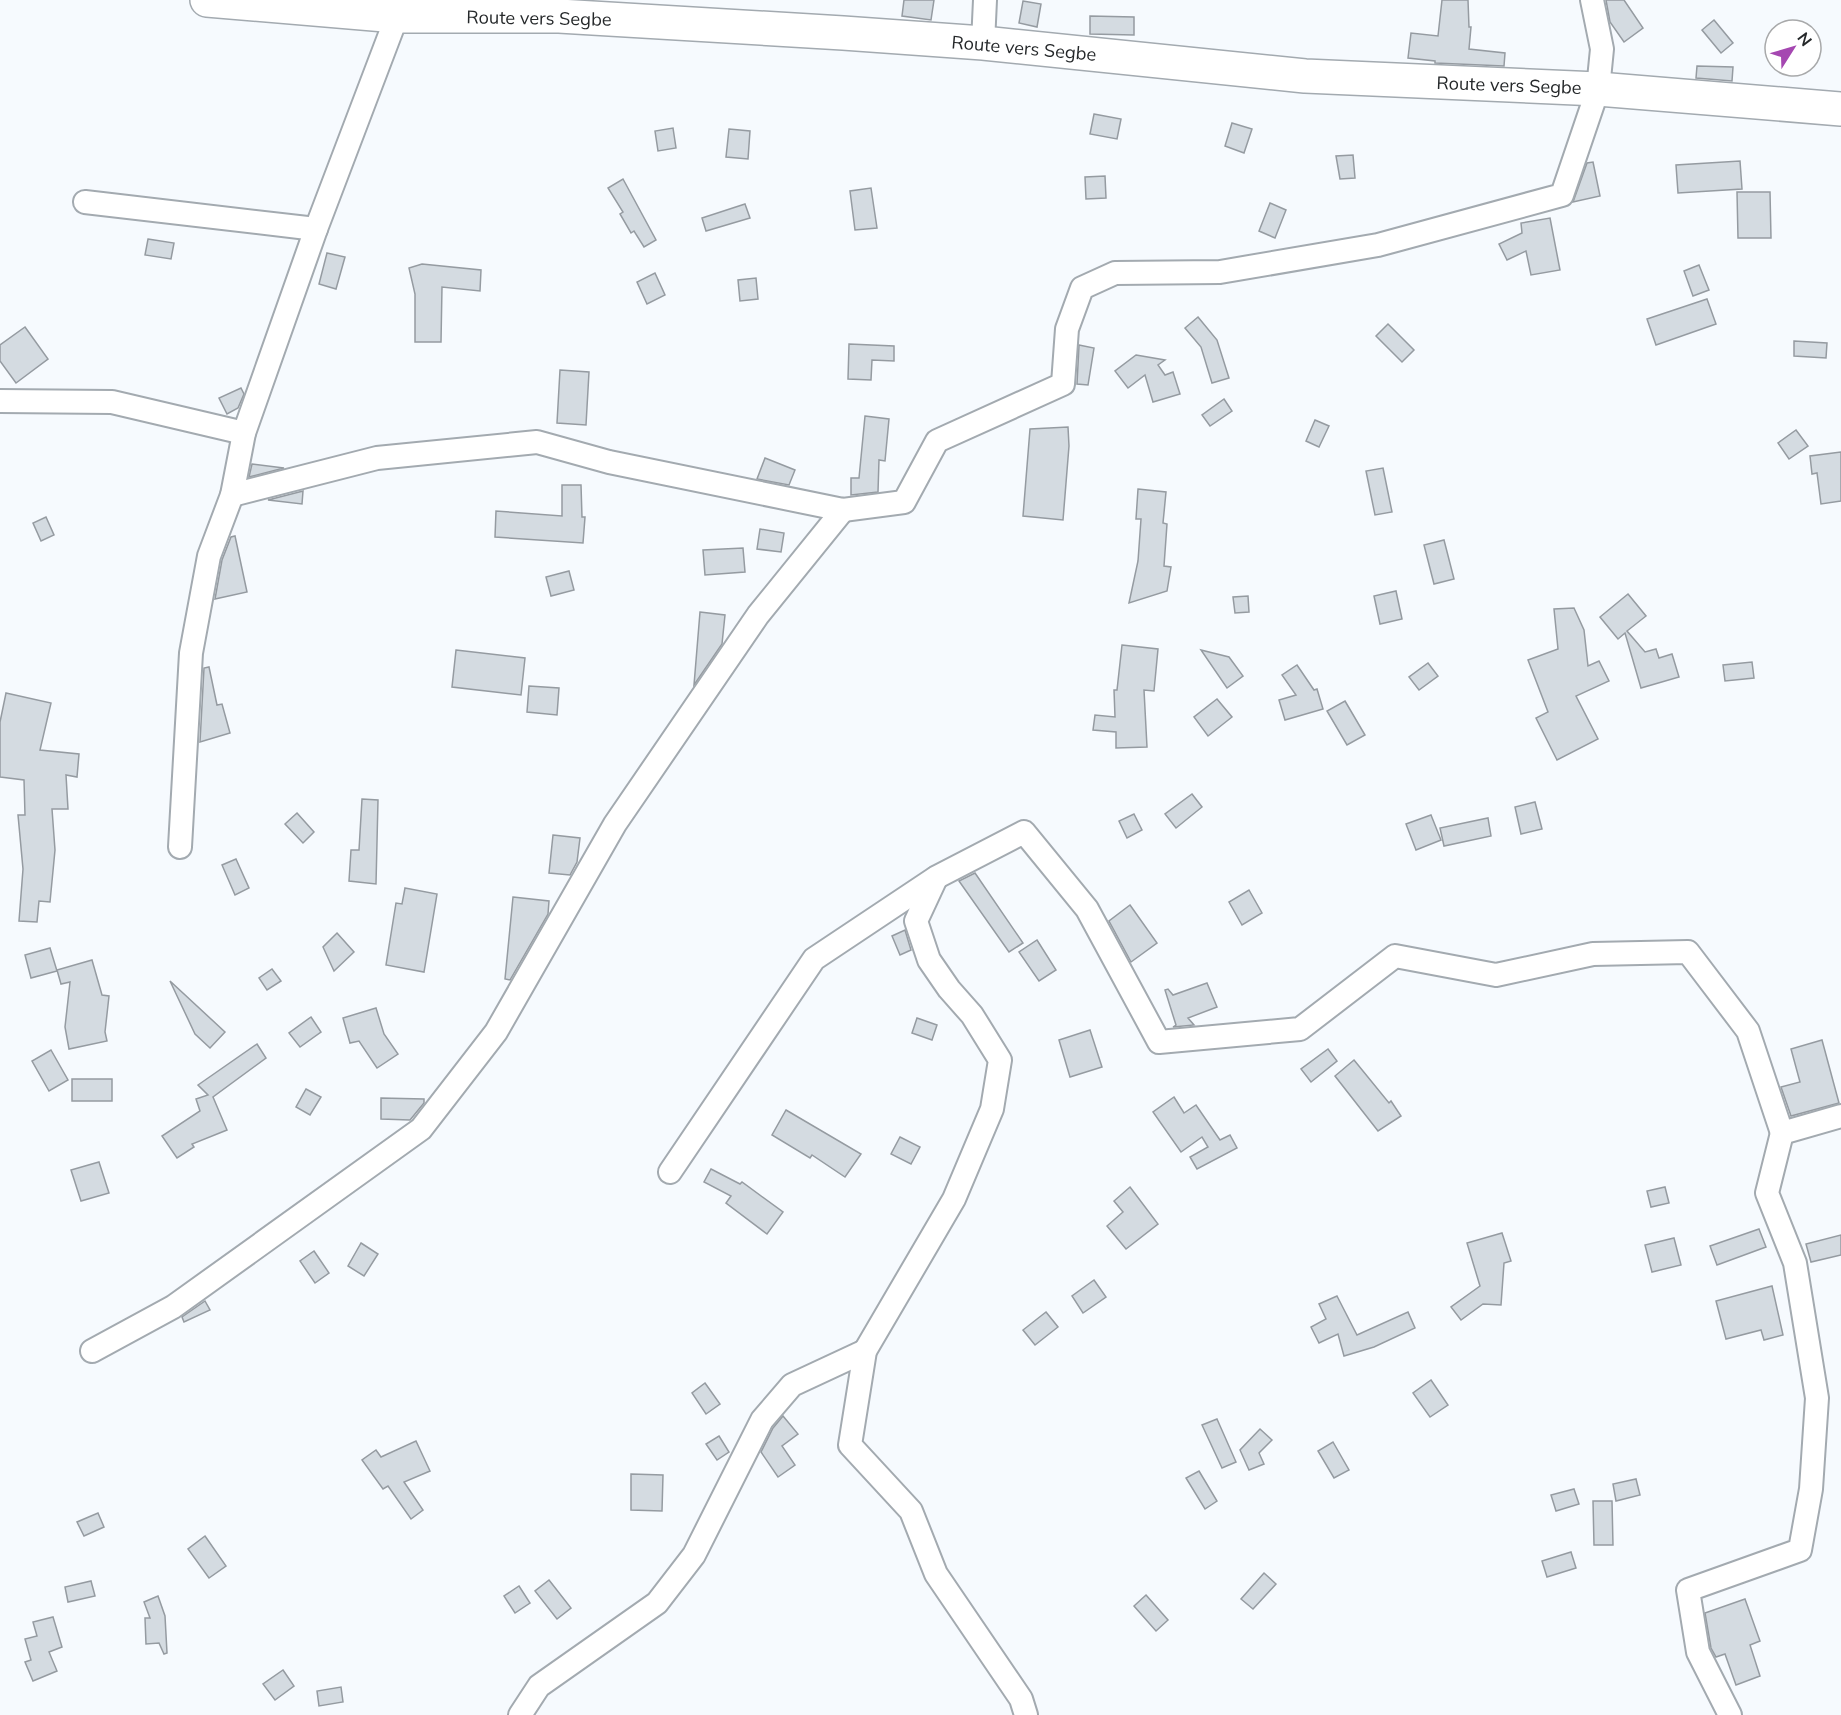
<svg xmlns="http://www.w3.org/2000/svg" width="1841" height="1715" viewBox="0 0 1841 1715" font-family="Mulish,sans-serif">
	<rect width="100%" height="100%" fill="#f6fafe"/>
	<!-- building -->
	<g fill="#d4dbe1" stroke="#959ba1" stroke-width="1.5">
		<polygon points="904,0 934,0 931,20 902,16"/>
		<polygon points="1442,0 1468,0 1469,27 1471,27 1469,49 1505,53 1504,66 1435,63 1435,61 1408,58 1411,33 1438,36"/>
		<polygon points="1606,0 1624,0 1643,28 1624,42 1610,22"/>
		<polygon points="1023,1 1041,4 1037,27 1019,23"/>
		<polygon points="1090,16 1134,17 1134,35 1090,34"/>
		<polygon points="1714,20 1733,43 1721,53 1702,30"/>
		<polygon points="1697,66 1733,67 1732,81 1696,78"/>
		<polygon points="1094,114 1121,119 1117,139 1090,134"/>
		<polygon points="1232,123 1252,129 1244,153 1225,146"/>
		<polygon points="673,128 676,148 658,151 655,131"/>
		<polygon points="729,129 750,131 748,159 726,157"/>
		<polygon points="1353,155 1355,178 1340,179 1336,156"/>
		<polygon points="1740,161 1742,189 1678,193 1676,165"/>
		<polygon points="1593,162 1600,196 1573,202 1587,163"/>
		<polygon points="1105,176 1106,198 1086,199 1085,177"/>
		<polygon points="623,179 656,240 644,247 634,231 631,233 620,214 623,212 608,188"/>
		<polygon points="871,188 877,228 855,230 850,191"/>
		<polygon points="1737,192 1770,192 1771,238 1738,238"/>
		<polygon points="1270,203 1286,210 1275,238 1259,231"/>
		<polygon points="745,204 750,218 706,231 702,218"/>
		<polygon points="1550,218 1560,270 1531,275 1526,251 1507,260 1499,244 1522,233 1521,223"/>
		<polygon points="148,239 174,243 171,259 145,255"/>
		<polygon points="327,253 345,257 336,289 319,284"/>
		<polygon points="422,264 481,270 480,291 442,287 441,342 415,342 415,294 409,268"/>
		<polygon points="1699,265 1709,290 1693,296 1684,271"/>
		<polygon points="655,273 665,295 647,304 637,282"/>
		<polygon points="756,278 758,299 740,301 738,280"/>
		<polygon points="1707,299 1716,324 1656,345 1647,319"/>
		<polygon points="1198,317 1217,340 1229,378 1212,383 1201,347 1185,328"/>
		<polygon points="1388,324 1414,350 1402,362 1376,336"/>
		<polygon points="25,327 48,359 16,383 0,361 0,345"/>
		<polygon points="1794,341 1827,343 1826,358 1794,356"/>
		<polygon points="849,344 894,346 894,361 872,360 871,380 848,379"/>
		<polygon points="1079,345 1094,348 1088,385 1077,384"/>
		<polygon points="1136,355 1165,360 1158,365 1165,375 1173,372 1180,394 1153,402 1145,375 1128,388 1115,371"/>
		<polygon points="560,370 589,372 586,425 557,423"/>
		<polygon points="241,388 244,394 238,408 227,414 219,398"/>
		<polygon points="1224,399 1232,411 1210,426 1202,415"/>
		<polygon points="865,416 889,419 885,461 879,460 878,492 851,495 851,478 859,478"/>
		<polygon points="1315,420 1329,426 1319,447 1306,441"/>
		<polygon points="1068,427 1069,446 1063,520 1023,516 1030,429"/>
		<polygon points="1796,430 1808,446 1789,459 1778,443"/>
		<polygon points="1841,452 1841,501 1821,504 1817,473 1812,474 1810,456"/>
		<polygon points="765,458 795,470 789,485 757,479"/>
		<polygon points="252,464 284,468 249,477"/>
		<polygon points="1383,468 1392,512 1375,515 1366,471"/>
		<polygon points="562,485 581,485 582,517 585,517 583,543 495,537 496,511 562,516"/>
		<polygon points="1138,489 1166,492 1163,523 1167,524 1164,566 1171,567 1167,591 1129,603 1138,561 1141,519 1136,519"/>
		<polygon points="303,491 302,504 268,500"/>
		<polygon points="46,517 54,535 41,541 33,523"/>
		<polygon points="760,529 784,533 781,552 757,549"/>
		<polygon points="235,536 247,592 215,599 222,560 231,537"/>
		<polygon points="1444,540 1454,579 1434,584 1424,545"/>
		<polygon points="743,548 745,572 705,575 703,550"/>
		<polygon points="569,571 574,590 551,596 546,577"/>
		<polygon points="1396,591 1402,619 1380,624 1374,596"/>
		<polygon points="1628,594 1646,616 1627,631 1645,652 1656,649 1659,658 1672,654 1679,677 1641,688 1625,633 1618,639 1600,617"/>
		<polygon points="1248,596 1249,612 1235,613 1233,597"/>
		<polygon points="1574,608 1584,630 1588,666 1599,661 1609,681 1576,696 1598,739 1557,760 1536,718 1548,712 1528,660 1558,649 1554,609"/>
		<polygon points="700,612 725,615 722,644 694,685"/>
		<polygon points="1122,645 1158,649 1154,691 1144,690 1147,747 1116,748 1116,732 1093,730 1095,715 1115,717 1114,690 1117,690"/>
		<polygon points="456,650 525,658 521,695 452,687"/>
		<polygon points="1201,650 1229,657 1243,676 1227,688"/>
		<polygon points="1752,662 1754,678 1725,681 1723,665"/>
		<polygon points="1428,663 1438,676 1419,690 1409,677"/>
		<polygon points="1297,665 1314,690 1317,689 1323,709 1285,720 1279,700 1296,695 1282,675"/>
		<polygon points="209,667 217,705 222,704 230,733 200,742 204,668"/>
		<polygon points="529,686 559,688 557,715 527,712"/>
		<polygon points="6,693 51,703 40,750 79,754 77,777 66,775 68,809 52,809 55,850 50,902 39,901 37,922 19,921 23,869 18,815 25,815 24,780 0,777 0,722"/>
		<polygon points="1217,699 1232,717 1208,736 1194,717"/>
		<polygon points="1345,701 1365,735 1347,745 1327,711"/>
		<polygon points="1192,794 1202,807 1176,828 1165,814"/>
		<polygon points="362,799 378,800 376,884 349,881 351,850 359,850"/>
		<polygon points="1535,802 1542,829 1521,834 1515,807"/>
		<polygon points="297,813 314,832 303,843 285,824"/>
		<polygon points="1134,814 1142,830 1127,838 1119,821"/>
		<polygon points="1431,815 1441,840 1416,850 1406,824"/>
		<polygon points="1488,818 1491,836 1444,846 1440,828"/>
		<polygon points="553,835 580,838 577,862 570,875 549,873"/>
		<polygon points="236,859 249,888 235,895 222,865"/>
		<polygon points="975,873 1023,943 1009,952 959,881"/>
		<polygon points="405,888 437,894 424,972 386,965 396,903 402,904"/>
		<polygon points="1249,890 1262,913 1242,925 1229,902"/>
		<polygon points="513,897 549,901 548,914 510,980 505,979"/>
		<polygon points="1130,905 1157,943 1131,962 1109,921"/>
		<polygon points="905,930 911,950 900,955 892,936"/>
		<polygon points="337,933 354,952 334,971 323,947"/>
		<polygon points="1037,940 1056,970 1039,981 1019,952"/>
		<polygon points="50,948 57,971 31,978 25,955"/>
		<polygon points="92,960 102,995 109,996 105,1032 107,1041 69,1049 65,1027 70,982 61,984 57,970"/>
		<polygon points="272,969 281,981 267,990 259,978"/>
		<polygon points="170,981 225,1032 210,1048 195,1034"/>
		<polygon points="1207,983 1217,1007 1188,1018 1194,1025 1173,1027 1176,1025 1165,990 1168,989 1173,995"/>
		<polygon points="376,1008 384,1034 398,1054 377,1068 359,1041 350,1043 343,1018"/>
		<polygon points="311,1017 321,1032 300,1047 289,1033"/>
		<polygon points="917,1018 937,1025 932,1040 912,1033"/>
		<polygon points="1090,1030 1102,1067 1070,1077 1059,1040"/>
		<polygon points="1822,1040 1839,1103 1791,1116 1781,1087 1800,1082 1791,1049"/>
		<polygon points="257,1044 266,1058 213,1097 227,1130 192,1144 194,1147 177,1158 162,1136 200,1111 196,1099 208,1095 198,1085"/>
		<polygon points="1328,1049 1337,1061 1311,1082 1301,1069"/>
		<polygon points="51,1050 68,1080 49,1091 32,1061"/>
		<polygon points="1354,1060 1389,1103 1391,1101 1401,1116 1378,1131 1335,1076"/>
		<rect x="72" y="1079" width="40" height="22"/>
		<polygon points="306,1089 321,1097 310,1115 296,1107"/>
		<polygon points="1174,1097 1184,1113 1196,1105 1220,1140 1230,1135 1237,1148 1197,1169 1190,1157 1208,1147 1202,1137 1181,1152 1153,1112"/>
		<polygon points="381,1098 424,1099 424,1103 410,1120 381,1119"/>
		<polygon points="786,1110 861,1154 845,1177 812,1155 810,1158 772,1135"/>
		<polygon points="900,1137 920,1147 911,1164 891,1154"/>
		<polygon points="99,1162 109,1193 81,1201 71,1170"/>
		<polygon points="711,1169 740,1184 742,1182 783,1212 767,1234 726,1203 731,1196 704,1182"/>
		<polygon points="1130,1187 1158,1224 1126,1249 1107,1226 1123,1212 1114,1201"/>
		<polygon points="1665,1187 1669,1203 1651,1207 1647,1191"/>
		<polygon points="1759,1229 1766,1247 1717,1265 1710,1246"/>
		<polygon points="1502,1233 1511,1261 1504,1263 1501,1305 1483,1304 1461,1320 1451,1307 1480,1286 1467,1243"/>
		<polygon points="1841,1235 1841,1255 1811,1262 1806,1244"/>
		<polygon points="1674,1238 1681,1265 1652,1272 1645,1245"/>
		<polygon points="361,1243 378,1254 364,1276 348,1266"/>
		<polygon points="314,1251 329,1273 315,1283 300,1261"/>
		<polygon points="1094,1280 1106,1297 1083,1313 1072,1296"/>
		<polygon points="1772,1286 1783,1335 1764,1340 1761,1330 1726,1339 1716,1301"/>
		<polygon points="1337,1296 1357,1335 1408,1312 1415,1328 1374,1347 1344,1356 1338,1334 1319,1343 1311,1327 1326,1319 1319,1304"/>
		<polygon points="205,1301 210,1310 184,1322 182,1317"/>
		<polygon points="1046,1312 1058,1327 1035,1345 1023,1330"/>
		<polygon points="1431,1380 1448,1405 1430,1417 1413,1393"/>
		<polygon points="705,1383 720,1404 706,1414 692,1393"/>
		<polygon points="783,1416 798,1434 782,1446 795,1465 778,1477 761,1452 773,1428"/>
		<polygon points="1217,1419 1236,1462 1222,1468 1202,1425"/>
		<polygon points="1260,1429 1272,1440 1259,1453 1264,1464 1249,1470 1240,1450"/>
		<polygon points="719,1436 729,1452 717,1460 706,1444"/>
		<polygon points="416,1441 430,1471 404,1482 423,1510 411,1519 388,1486 383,1489 362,1460 376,1450 381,1457"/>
		<polygon points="1333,1442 1349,1470 1334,1478 1318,1451"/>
		<polygon points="1199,1471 1217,1501 1205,1509 1186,1478"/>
		<polygon points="631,1474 663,1475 662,1511 631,1510"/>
		<polygon points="1636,1479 1640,1495 1616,1501 1613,1484"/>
		<polygon points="1574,1489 1579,1504 1556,1511 1551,1495"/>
		<polygon points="1593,1501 1612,1501 1613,1545 1594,1545"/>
		<polygon points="98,1513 104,1527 84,1536 77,1522"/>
		<polygon points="205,1536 226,1566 209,1578 188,1549"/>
		<polygon points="1571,1552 1576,1568 1547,1577 1542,1561"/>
		<polygon points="1264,1573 1276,1584 1253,1609 1241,1599"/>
		<polygon points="549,1580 571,1608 557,1619 535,1591"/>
		<polygon points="91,1581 95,1596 68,1602 65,1587"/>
		<polygon points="519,1586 530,1603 515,1613 504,1596"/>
		<polygon points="1146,1595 1168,1620 1156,1631 1134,1606"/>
		<polygon points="158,1596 165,1616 167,1653 164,1654 159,1643 146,1644 145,1618 150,1618 144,1602"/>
		<polygon points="1745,1599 1760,1641 1750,1645 1760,1676 1736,1685 1725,1654 1716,1657 1711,1648 1705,1613"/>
		<polygon points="53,1617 62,1647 49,1652 57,1671 33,1681 25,1662 31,1660 25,1639 37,1636 33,1622"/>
		<polygon points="283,1670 294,1686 275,1700 263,1684"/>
		<polygon points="341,1687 343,1702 319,1706 317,1691"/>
	</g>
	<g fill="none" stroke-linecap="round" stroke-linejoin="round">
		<defs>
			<g id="minor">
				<polyline points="983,43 985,0"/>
				<polyline points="85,202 316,229"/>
				<polyline points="0,401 112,402 244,433"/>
				<polyline points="232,495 377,458 537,442 609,462 843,510 904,502 937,441 1063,384 1067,329 1082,288 1115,273 1220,272 1378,245 1562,195 1598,89 1602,49 1592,0"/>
				<polyline points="180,847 191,653 209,556 232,495 244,433 316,229 397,16"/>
				<polyline points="936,878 916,921 929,960 949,989 972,1015 1000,1060 992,1109 954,1199 865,1351 850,1445 911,1511 936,1574 1021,1699 1026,1715"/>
				<polyline points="670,1172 814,959 937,877 1024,832 1087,909 1159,1042 1300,1029 1395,956 1496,975 1593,954 1688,952 1748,1031 1782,1133"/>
				<polyline points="92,1351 173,1307 421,1129 496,1032 615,824 758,615 843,510"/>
				<polyline points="520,1715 539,1686 657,1603 694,1555 762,1420 792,1385 865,1351"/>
				<polyline points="1730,1715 1698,1652 1688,1590 1800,1550 1811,1489 1817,1398 1795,1263 1767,1193 1782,1133 1841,1116"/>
			</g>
			<polyline id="secondary" points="207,0 397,16 559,16 843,33 983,43 1305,76 1598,89 1841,109"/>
		</defs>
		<!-- minor casing -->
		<use href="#minor" stroke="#a3aab0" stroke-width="26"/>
		<!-- secondary casing -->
		<use href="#secondary" stroke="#a3aab0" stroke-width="36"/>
		<!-- minor -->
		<use href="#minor" stroke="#fff" stroke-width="22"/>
		<!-- secondary -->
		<use href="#secondary" stroke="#fff" stroke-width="33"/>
	</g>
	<g text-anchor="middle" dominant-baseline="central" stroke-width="5" stroke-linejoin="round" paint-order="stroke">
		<!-- street labels -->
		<g font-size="18" fill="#25282a" stroke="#fff">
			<text transform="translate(539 18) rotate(1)">Route vers Segbe</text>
			<text transform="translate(1024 48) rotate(5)">Route vers Segbe</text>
			<text transform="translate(1509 85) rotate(2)">Route vers Segbe</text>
		</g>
	</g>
	<!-- north arrow -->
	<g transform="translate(1793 48) rotate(53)"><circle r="28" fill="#ffffff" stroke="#a8a9aa" stroke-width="1.5"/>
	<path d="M0-4.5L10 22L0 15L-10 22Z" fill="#a547b1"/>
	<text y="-9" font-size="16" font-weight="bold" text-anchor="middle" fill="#25282a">N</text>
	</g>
</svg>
